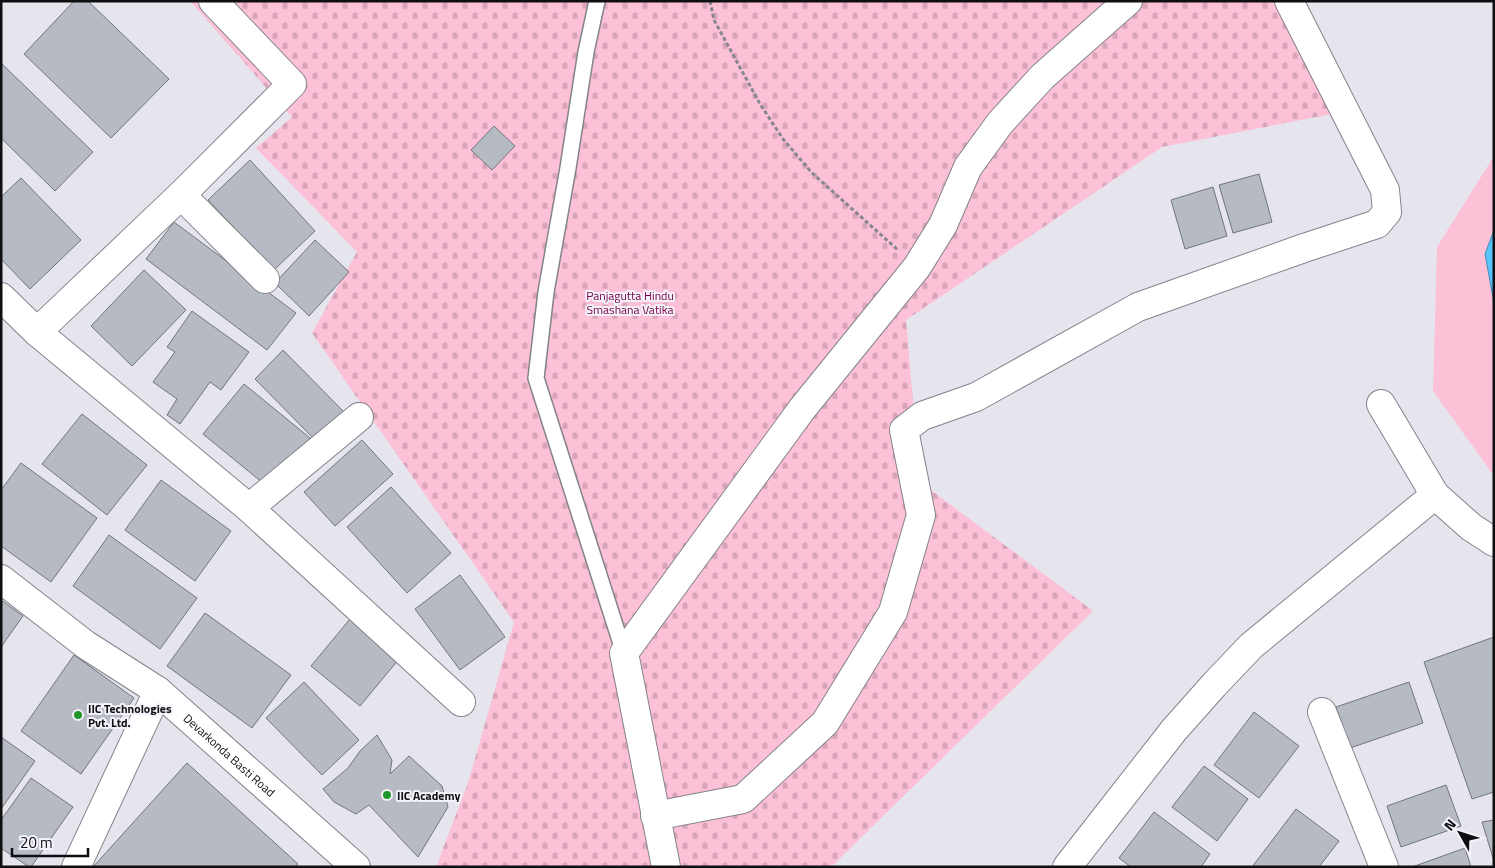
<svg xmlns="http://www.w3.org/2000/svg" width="1495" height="868" viewBox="0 0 1495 868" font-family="'Titillium Web',sans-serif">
	<defs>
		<pattern id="cemetery-stones" width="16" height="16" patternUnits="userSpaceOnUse" patternTransform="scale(1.25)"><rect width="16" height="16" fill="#fcc0d7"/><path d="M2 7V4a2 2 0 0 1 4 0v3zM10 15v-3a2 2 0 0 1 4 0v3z" fill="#d7a4b8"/></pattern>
	</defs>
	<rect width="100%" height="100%" fill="#e6e5ee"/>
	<!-- cemetery -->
	<polygon fill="url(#cemetery-stones)" points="190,1 1306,1 1358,109 1162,147 906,320 920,482 1093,611 831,867 436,867 468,783 514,622 312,333 357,252 256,148 292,117"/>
	<!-- green -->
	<polygon fill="#fcc0d7" points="1494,156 1494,476 1433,391 1437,247"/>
	<!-- water -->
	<polygon fill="#58c3fa" stroke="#428db4" points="1494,230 1494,303 1485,254"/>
	<!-- building -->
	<g fill="#b6bac2" stroke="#71757c">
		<polygon points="74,1 88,1 169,79 111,138 24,54"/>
		<polygon points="1,63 93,152 55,191 1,138"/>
		<polygon points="494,126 515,146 492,170 471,150"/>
		<polygon points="250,160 315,231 274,270 208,200"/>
		<polygon points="1259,174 1272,222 1233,233 1219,185"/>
		<polygon points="21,178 81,240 30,289 1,259 1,197"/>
		<polygon points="1213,187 1227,236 1185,249 1171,200"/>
		<polygon points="174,222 296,313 267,350 146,259"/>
		<polygon points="315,240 349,272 309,316 275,283"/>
		<polygon points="144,270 186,310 132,366 91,326"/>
		<polygon points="192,311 249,352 221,390 210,382 180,424 167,415 177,399 153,382 175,352 167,347"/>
		<polygon points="283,350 344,412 315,440 255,379"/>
		<polygon points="244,384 310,438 269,488 203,434"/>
		<polygon points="82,414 147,465 107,515 42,464"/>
		<polygon points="362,440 393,474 335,526 304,492"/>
		<polygon points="21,463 97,518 51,582 1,546 1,490"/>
		<polygon points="161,480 231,531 195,581 125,530"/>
		<polygon points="391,487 451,553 407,593 347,527"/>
		<polygon points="109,535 197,598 160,649 73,586"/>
		<polygon points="460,575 505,637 460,670 415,609"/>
		<polygon points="1,600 23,616 1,647"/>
		<polygon points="205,613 291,675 252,728 167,666"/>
		<polygon points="350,619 399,659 360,706 311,666"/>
		<polygon points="1494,637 1494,792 1472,799 1424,662"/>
		<polygon points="74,655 134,698 81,774 21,731"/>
		<polygon points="304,682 359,740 322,775 266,718"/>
		<polygon points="1409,682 1423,723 1350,748 1336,707"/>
		<polygon points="1254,712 1299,746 1259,798 1214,765"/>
		<polygon points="377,735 392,760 390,774 409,756 442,786 448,807 418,857 369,805 356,814 334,802 323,789 348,768 360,751"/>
		<polygon points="1,737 35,761 1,809"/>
		<polygon points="187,763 298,864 295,867 93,867"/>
		<polygon points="1204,766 1248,799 1217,841 1172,807"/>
		<polygon points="31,778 73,807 31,867 29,867 1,848 1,820"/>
		<polygon points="1446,785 1461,826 1401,847 1387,806"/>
		<polygon points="1296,809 1339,841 1319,867 1252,867"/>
		<polygon points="1154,812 1210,854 1201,867 1131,867 1119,858"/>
		<polygon points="1494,820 1494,861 1482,822"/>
		<polygon points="1465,848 1471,867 1412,867"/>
	</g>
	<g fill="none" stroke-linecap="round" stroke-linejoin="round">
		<defs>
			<polyline id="service" points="597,1 586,52 568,168 546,292 536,378 624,653"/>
			<g id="minor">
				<polyline points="181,195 265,279"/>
				<polyline points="1,297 37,332 249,508 461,702"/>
				<polyline points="37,332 181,195 292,84 213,1"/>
				<polyline points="1381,404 1435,495 1471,527 1494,542"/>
				<polyline points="249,508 359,417"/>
				<polyline points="1322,712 1384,867"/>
				<polyline points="655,816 743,799 825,723 893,612 921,515 904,430 922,416 976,397 1138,307 1304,248 1377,224 1387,212 1385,190 1289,1"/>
				<polyline points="76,867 158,691"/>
				<polyline points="666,867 624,653 802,409 917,267 943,225 968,167 1000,123 1042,77 1128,1"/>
				<polyline points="1067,867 1174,730 1214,685 1251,646 1435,495"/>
			</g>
			<g id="tertiary">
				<path id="s1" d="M1 579 86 645 158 691 356 867"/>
			</g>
		</defs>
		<!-- service casing -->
		<use href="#service" stroke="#84838b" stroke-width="18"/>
		<!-- minor casing -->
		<use href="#minor" stroke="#84838b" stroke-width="30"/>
		<!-- tertiary casing -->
		<use href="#tertiary" stroke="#84838b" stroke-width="30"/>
		<!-- path -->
		<polyline stroke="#87878d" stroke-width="3" stroke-dasharray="4 2.5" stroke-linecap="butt" points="710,1 714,20 760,104 783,139 812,173 898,250"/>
		<!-- service -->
		<use href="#service" stroke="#fff" stroke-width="15"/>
		<!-- minor -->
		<use href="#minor" stroke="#fff" stroke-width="28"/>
		<!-- tertiary -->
		<use href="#tertiary" stroke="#fff" stroke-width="28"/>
	</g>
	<!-- markers -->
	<g fill="#1e9627" stroke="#f4f2fb" stroke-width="2">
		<circle cx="78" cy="715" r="5"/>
		<circle cx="387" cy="795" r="5"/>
	</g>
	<g text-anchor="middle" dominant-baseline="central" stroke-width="4" stroke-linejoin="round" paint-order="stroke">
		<!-- park labels -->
		<g font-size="12" fill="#780046" stroke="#f4f2fb">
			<text x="630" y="295">Panjagutta Hindu<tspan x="630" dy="14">Smashana Vatika</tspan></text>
		</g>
		<!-- poi labels -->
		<g font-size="12" font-weight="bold" fill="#0f0f12" stroke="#f4f2fb" text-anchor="start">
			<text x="88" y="708">IIC Technologies<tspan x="88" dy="14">Pvt. Ltd.</tspan></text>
			<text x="397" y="795">IIC Academy</text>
		</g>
		<!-- street labels -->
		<g font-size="12" fill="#0f0f12" stroke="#f4f2fb">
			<text stroke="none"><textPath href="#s1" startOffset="289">Devarkonda Basti Road</textPath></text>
		</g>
	</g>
	<!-- border -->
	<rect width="1495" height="868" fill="none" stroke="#0f0f12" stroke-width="5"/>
	<!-- north arrow -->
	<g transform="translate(1460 833) rotate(309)" stroke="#f4f2fb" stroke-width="4" paint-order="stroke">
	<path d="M0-4L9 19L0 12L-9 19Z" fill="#0f0f12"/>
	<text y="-8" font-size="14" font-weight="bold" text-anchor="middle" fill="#0f0f12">N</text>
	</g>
	<!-- scale -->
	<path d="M12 848v8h76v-8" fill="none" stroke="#0f0f12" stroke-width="2.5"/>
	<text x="20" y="848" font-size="15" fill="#0f0f12" stroke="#f4f2fb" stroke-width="4" paint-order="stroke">20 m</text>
</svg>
